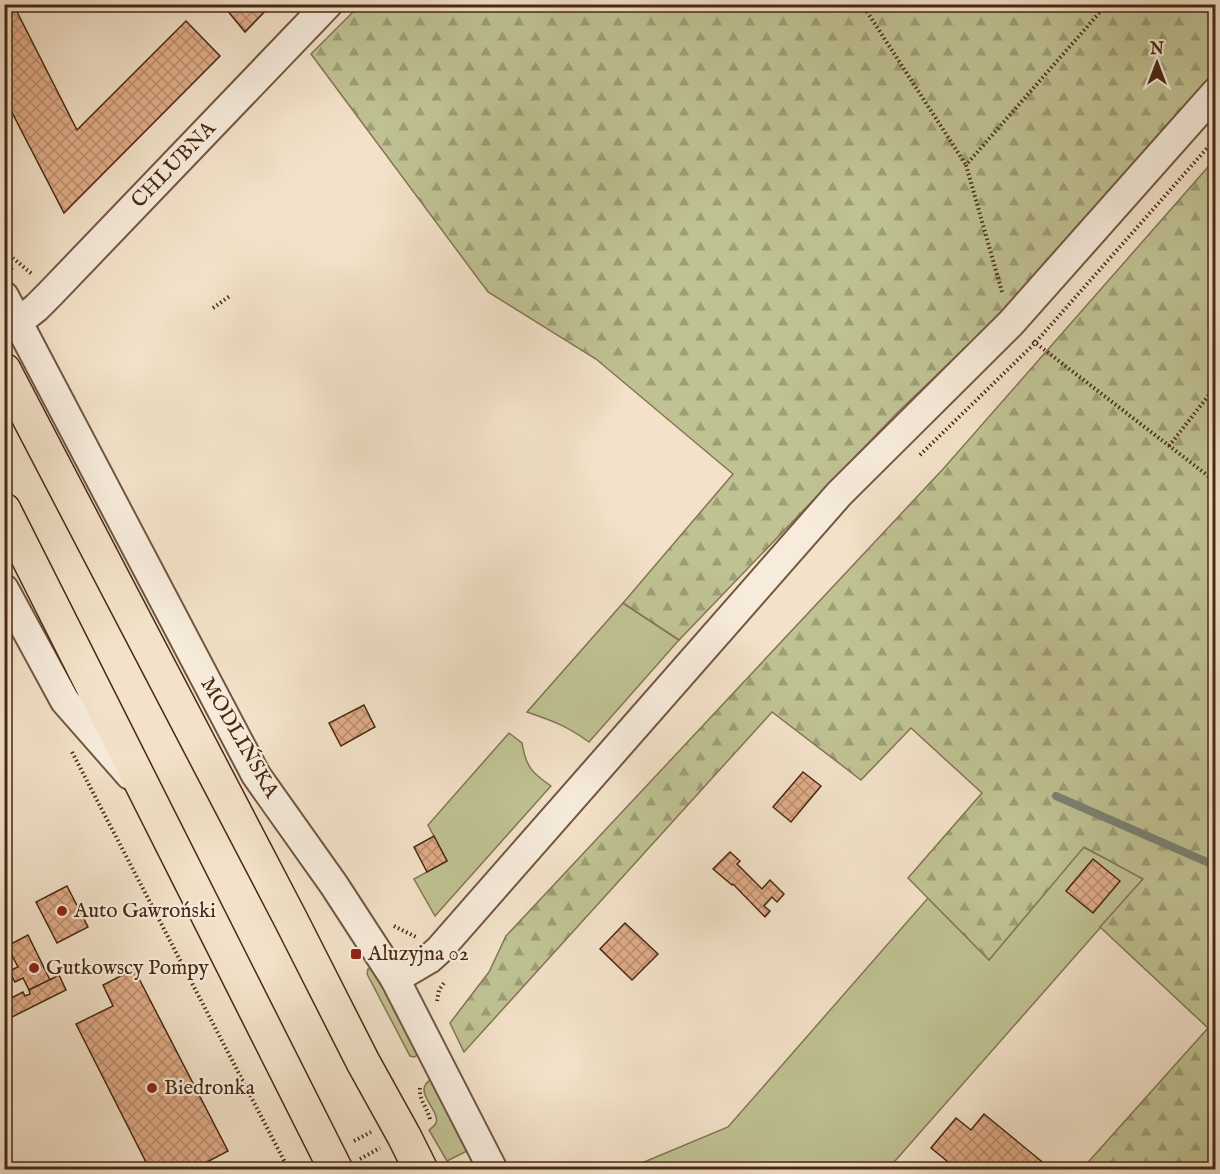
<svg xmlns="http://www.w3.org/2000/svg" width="1220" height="1174" viewBox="0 0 1220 1174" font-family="'IM FELL English',serif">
	<defs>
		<pattern id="forest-firs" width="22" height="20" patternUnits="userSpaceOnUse" patternTransform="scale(1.5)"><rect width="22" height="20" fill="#c0c293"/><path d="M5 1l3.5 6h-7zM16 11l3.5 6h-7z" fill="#9e9e77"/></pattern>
		<pattern id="building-cross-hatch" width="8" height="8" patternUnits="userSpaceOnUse" patternTransform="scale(1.5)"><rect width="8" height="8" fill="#e0ac88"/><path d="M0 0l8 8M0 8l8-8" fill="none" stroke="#b88c6e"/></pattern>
	</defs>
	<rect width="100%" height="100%" fill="#f3e2c9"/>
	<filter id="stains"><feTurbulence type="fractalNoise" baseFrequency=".00333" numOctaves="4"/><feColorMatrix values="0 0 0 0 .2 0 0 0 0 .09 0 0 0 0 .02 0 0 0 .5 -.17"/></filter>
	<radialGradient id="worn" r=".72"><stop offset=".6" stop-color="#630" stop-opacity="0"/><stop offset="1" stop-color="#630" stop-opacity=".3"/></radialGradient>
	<!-- grass -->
	<g fill="#c0c293" stroke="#847553" stroke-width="1.5">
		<path d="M623 603 679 640 589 742C567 726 553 721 527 712Z"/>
		<path d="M509 733 522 743C526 767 532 773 551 786L435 916 414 879 447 861 428 825Z"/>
		<polygon points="1083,847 1144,878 888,1169 625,1170 728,1127 928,898 989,960"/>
		<polygon points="368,969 372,969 374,971 420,1054 414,1057 410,1056 367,974"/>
		<path d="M432 1079 469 1150 447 1161 429 1130C431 1128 435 1126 436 1123 441 1110 410 1091 432 1079Z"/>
	</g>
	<!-- forest -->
	<g fill="url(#forest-firs)" stroke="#847553" stroke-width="1.5">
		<polygon points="360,5 1215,5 1215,73 1026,289 897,413 679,640 623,603 733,474 596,359 488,292 311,54"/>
		<polygon points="1215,159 1215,1169 1082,1169 1208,1028 1100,927 1143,879 1084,847 989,960 908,878 982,793 911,728 861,780 772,712 464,1052 450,1023 489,972 506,936 944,468"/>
	</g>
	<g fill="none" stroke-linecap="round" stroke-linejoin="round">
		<!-- stream -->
		<polyline stroke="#7a8273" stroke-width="8" points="1056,796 1216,866"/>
	</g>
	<!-- building -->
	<g fill="url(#building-cross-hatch)" stroke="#482813" stroke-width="1.5">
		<polygon points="4,4 13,4 77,130 186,21 220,56 64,213 4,97"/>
		<polygon points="222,4 272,4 245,32"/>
		<polygon points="364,705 375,727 341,746 329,723"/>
		<polygon points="803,772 821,786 791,822 773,807"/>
		<polygon points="434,836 447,861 427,872 414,847"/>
		<polygon points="730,852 740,861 737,864 762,889 770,880 784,894 777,902 772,897 764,906 770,911 765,917 733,884 732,885 713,869"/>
		<polygon points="1093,859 1120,881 1093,913 1066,891"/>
		<polygon points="67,886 88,927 57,943 36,902"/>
		<polygon points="625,923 658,954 632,980 600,949"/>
		<polygon points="28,935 50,980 29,990 23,978 15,982 9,971 18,967 7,946"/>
		<polygon points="134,969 228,1151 192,1170 150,1170 76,1024 113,1006 103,985"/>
		<polygon points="59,975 66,990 4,1021 4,1007 11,1003 9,999 23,992 25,996 30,994 29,990"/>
		<polygon points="984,1114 1052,1170 958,1170 931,1148 956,1118 971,1130"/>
	</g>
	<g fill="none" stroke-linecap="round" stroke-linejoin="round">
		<defs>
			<g id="street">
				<polyline points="4,296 256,775 334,885 395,979 493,1170"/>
				<polyline points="18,322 36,308 50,294 328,4"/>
				<polyline points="4,589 65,701 130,775"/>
				<polyline points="395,979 429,959 439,950 839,494 1011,323 1216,92"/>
			</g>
			<g id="primary">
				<polyline points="4,370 291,920 363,1062 404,1136 421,1170"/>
				<polyline points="4,510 336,1170"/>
			</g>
		</defs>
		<!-- street casing -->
		<use href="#street" stroke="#735640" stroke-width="32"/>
		<!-- primary casing -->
		<use href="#primary" stroke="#482813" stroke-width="36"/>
		<!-- path -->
		<g stroke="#482813" stroke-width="4" stroke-dasharray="1.5 3" stroke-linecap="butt">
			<polyline points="862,4 966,165"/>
			<polyline points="4,242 13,258 33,275"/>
			<polyline points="4,258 12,270"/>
			<polyline points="1002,292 966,165 1107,4"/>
			<polyline points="213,308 230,296"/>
			<polyline points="1033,341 1216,482"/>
			<polyline points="1169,446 1216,386"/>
			<polyline points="920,455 1035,343 1216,138"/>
			<polyline points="72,752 289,1170"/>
			<polyline points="394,926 416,937"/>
			<polyline points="437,1001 439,990 444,983"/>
			<path d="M420 1088C419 1101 428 1108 430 1120"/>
			<polyline points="354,1141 371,1132"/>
			<polyline points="360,1159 380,1148"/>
		</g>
		<!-- street -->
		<use href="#street" stroke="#f7ecdc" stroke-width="28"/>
		<!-- primary -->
		<use href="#primary" stroke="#f3e2c9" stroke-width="33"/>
	</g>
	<!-- markers -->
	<g fill="#8f2418" stroke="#f7ecdc" stroke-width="2">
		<circle cx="62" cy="911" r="6"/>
		<rect x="350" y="948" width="12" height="12" rx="3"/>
		<circle cx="34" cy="968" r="6"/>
		<circle cx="152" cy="1088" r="6"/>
	</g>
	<g text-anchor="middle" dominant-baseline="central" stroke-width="4.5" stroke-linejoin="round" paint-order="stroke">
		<!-- street labels -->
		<g font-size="21" fill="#482813" stroke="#f7ecdc">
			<text transform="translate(174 165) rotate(-46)">CHLUBNA</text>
			<text transform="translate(239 738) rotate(60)">MODLIŃSKA</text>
		</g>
		<!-- poi labels -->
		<g font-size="21" fill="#482813" stroke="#f7ecdc" text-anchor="start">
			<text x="74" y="911">Auto Gawroński</text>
			<text x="368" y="954">Aluzyjna 02</text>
			<text x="46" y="968">Gutkowscy Pompy</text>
			<text x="164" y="1088">Biedronka</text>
		</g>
	</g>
	<!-- margin -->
	<rect width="1220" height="1174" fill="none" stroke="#f3e2c9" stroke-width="24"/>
	<rect x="6" y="6" width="1208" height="1162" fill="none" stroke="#482813" stroke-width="3"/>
	<rect x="12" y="12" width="1196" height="1150" fill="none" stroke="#482813" stroke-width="1.5"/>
	<!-- north arrow -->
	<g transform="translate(1157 63)" stroke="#f7ecdc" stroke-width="4.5" paint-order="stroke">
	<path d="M0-4.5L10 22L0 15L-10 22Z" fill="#482813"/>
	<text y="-9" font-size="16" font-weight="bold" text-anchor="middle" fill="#482813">N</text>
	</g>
	<rect width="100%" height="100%" filter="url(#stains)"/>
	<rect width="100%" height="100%" fill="url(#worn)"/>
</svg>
